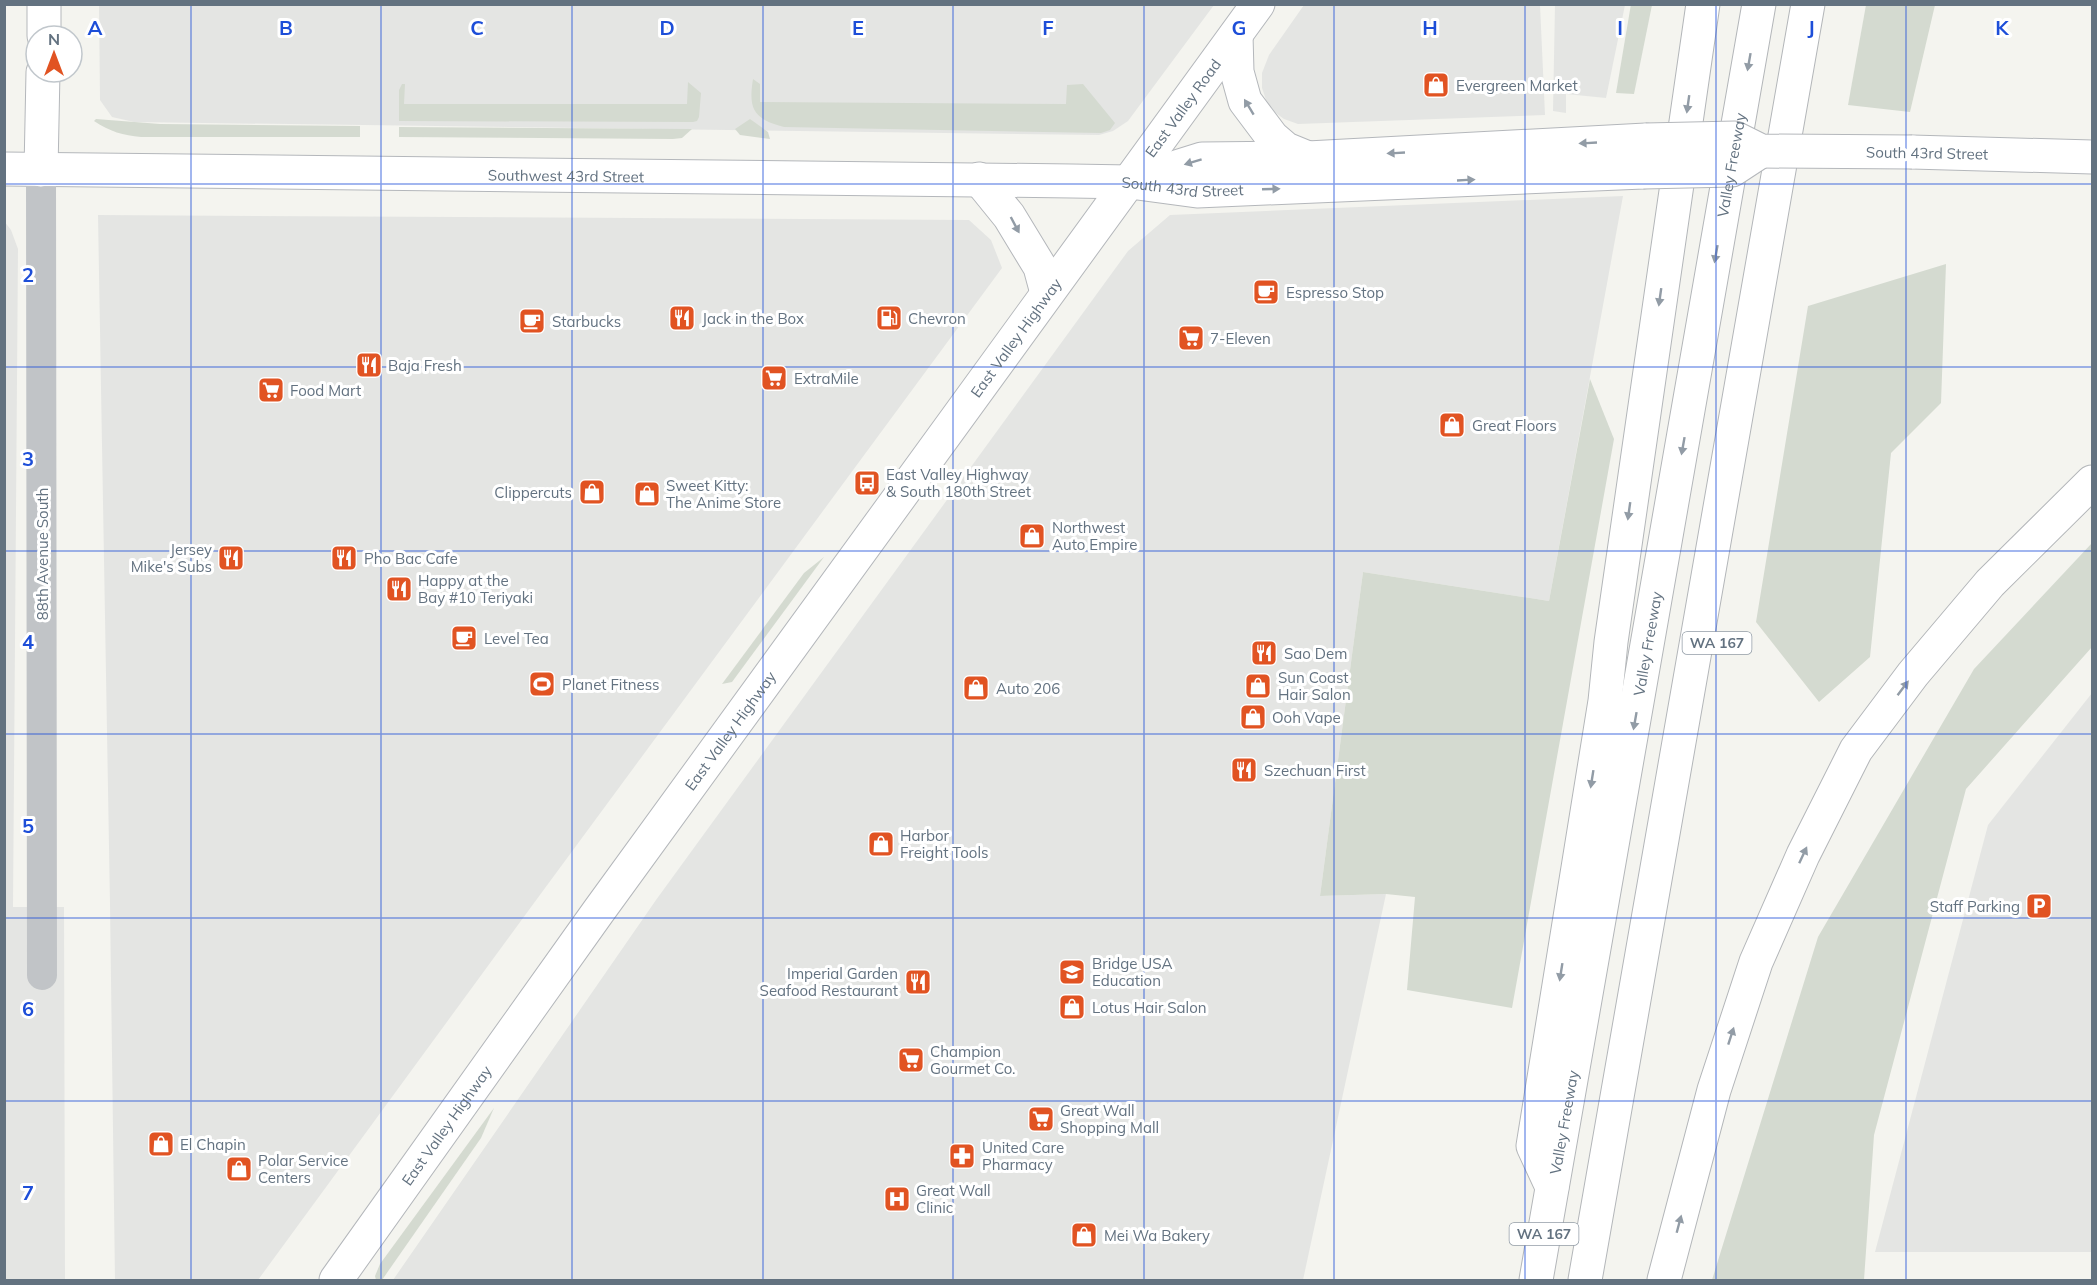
<svg xmlns="http://www.w3.org/2000/svg" width="2097" height="1285" viewBox="0 0 2097 1285" font-family="Mulish,sans-serif">
	<rect width="100%" height="100%" fill="#f4f4ef"/>
	<!-- built -->
	<g fill="#e4e5e3">
		<polygon points="1555,4 1625,5 1606,98 1566,94 1566,113 1553,111"/>
		<polygon points="99,5 1214,5 1128,121 1113,131 1099,135 134,122 112,117 100,100"/>
		<polygon points="1304,5 1540,5 1545,115 1298,124 1284,119 1273,111 1266,100 1262,88 1262,73 1269,55"/>
		<polygon points="1623,196 1549,601 1363,572 1320,896 1386,894 1303,1280 393,1280 656,900 1128,251 1170,215"/>
		<polygon points="98,215 969,220 991,240 1002,268 534,903 258,1280 115,1280 110,904"/>
		<polygon points="4,221 11,230 18,249 13,907 64,907 65,1280 5,1280"/>
		<polygon points="2092,693 2092,1252 1875,1252 1988,825"/>
	</g>
	<!-- green -->
	<g fill="#d4dad0">
		<polygon points="1631,4 1652,5 1634,94 1616,93"/>
		<polygon points="1866,5 1935,5 1910,112 1848,105"/>
		<path d="M753 79 760 84V102L1066 104 1067 85 1083 84 1115 123 1110 130 1101 133 784 127C754 119 748 110 753 79Z"/>
		<polygon points="688,82 701,93 699,117 697,121 693,122 399,121 399,90 402,84 405,84 404,104 687,104"/>
		<path d="M96 119 160 124 360 126V137H141C123 135 110 132 94 121Z"/>
		<polygon points="750,119 768,132 770,139 740,135 735,129"/>
		<polygon points="399,127 692,129 682,138 673,139 399,137"/>
		<polygon points="1946,264 1941,403 1891,453 1870,657 1819,702 1756,622 1808,306"/>
		<polygon points="1590,379 1614,439 1512,1008 1407,990 1415,897 1386,894 1320,896 1363,572 1549,601"/>
		<polygon points="2092,543 2092,647 1966,789 1874,1135 1864,1280 1712,1280 1818,937 1974,669"/>
		<polygon points="824,557 732,682 722,684 804,573"/>
		<polygon points="494,1108 481,1138 382,1280 376,1280 375,1276 380,1264"/>
	</g>
	<g fill="none" stroke-linecap="round" stroke-linejoin="round">
		<defs>
			<g id="major">
				<polyline points="1236,35 1237,72 1245,101 1272,137 1286,149 1308,158"/>
				<polyline points="44,36 44,4"/>
				<polyline points="1912,152 2092,157"/>
				<path id="s1" d="M4 169 1072 181 1130 182 1197 191 1643 172"/>
				<polyline points="41,170 43,72"/>
				<polyline points="979,179 1009,216 1040,267 1047,293"/>
				<polyline points="1138,179 1202,159 1308,158 1646,140"/>
				<path id="s2" d="M336 1280 598 912 1258 4"/>
			</g>
			<g id="highway">
				<polyline points="1552,1187 1533,1146 1605,701 1611,642 1703,4"/>
				<path id="s3" d="M1536 1280 1759 4"/>
				<polyline points="1585,1280 1808,4"/>
				<polyline points="1664,1280 1714,1090 1756,962 1803,855 1856,750 1913,674 1990,583 2092,482"/>
			</g>
		</defs>
		<!-- major casing -->
		<use href="#major" stroke="#b4b7bb" stroke-width="35"/>
		<!-- highway casing -->
		<use href="#highway" stroke="#b3b6b9" stroke-width="35"/>
		<!-- minor -->
		<polyline stroke="#c1c4c7" stroke-width="30" points="41,170 42,975"/>
		<!-- major -->
		<use href="#major" stroke="#fff" stroke-width="33"/>
		<!-- highway -->
		<use href="#highway" stroke="#fff" stroke-width="33"/>
		<defs>
			<g id="major-bridge">
				<polyline points="1646,140 1735,138 1761,151 1912,152"/>
				<polyline points="1643,172 1732,170 1761,151"/>
			</g>
		</defs>
		<!-- major-bridge casing -->
		<use href="#major-bridge" stroke="#b4b7bb" stroke-width="35" stroke-linecap="butt"/>
		<!-- major-bridge -->
		<use href="#major-bridge" stroke="#fff" stroke-width="33"/>
	</g>
	<!-- one-way arrows -->
	<defs><path id="oneway-solid" d="M-6-.8H1V-3.2L6.5 0L1 3.2V.8H-6Z" transform="scale(1.5)"/></defs>
	<g fill="#929ca6">
		<use href="#oneway-solid" transform="translate(1749 62) rotate(100)"/>
		<use href="#oneway-solid" transform="translate(1688 104) rotate(98)"/>
		<use href="#oneway-solid" transform="translate(1249 107) rotate(-121)"/>
		<use href="#oneway-solid" transform="translate(1588 143) rotate(177)"/>
		<use href="#oneway-solid" transform="translate(1396 153) rotate(177)"/>
		<use href="#oneway-solid" transform="translate(1193 162) rotate(163)"/>
		<use href="#oneway-solid" transform="translate(1466 180) rotate(-3)"/>
		<use href="#oneway-solid" transform="translate(1271 189) rotate(-2)"/>
		<use href="#oneway-solid" transform="translate(1015 225) rotate(62)"/>
		<use href="#oneway-solid" transform="translate(1716 254) rotate(100)"/>
		<use href="#oneway-solid" transform="translate(1660 297) rotate(98)"/>
		<use href="#oneway-solid" transform="translate(1683 446) rotate(100)"/>
		<use href="#oneway-solid" transform="translate(1629 511) rotate(98)"/>
		<use href="#oneway-solid" transform="translate(1903 688) rotate(-53)"/>
		<use href="#oneway-solid" transform="translate(1635 721) rotate(100)"/>
		<use href="#oneway-solid" transform="translate(1592 779) rotate(99)"/>
		<use href="#oneway-solid" transform="translate(1803 855) rotate(-65)"/>
		<use href="#oneway-solid" transform="translate(1561 972) rotate(99)"/>
		<use href="#oneway-solid" transform="translate(1731 1036) rotate(-72)"/>
		<use href="#oneway-solid" transform="translate(1679 1224) rotate(-75)"/>
	</g>
	<!-- grid -->
	<path fill="none" stroke="#1d4ed8" stroke-width="1.5" stroke-opacity="0.55" d="M191 4V1280M381 4V1280M572 4V1280M763 4V1280M953 4V1280M1144 4V1280M1334 4V1280M1525 4V1280M1716 4V1280M1906 4V1280M4 184H2092M4 367H2092M4 551H2092M4 734H2092M4 918H2092M4 1101H2092"/>
	<!-- icons -->
	<defs>
		<symbol id="shop-square" viewBox="-11 -11 22 22"><rect x="-9" y="-9" width="18" height="18" rx="4" fill="#e15322" stroke="#fff"/><path d="M-5-2.5h2.3a2.7 3.5 0 0 1 5.4 0H5L5.5 6h-11ZM-1.5-2.5h3a1.5 2.3 0 0 0-3 0Z" fill="#fff"/></symbol>
		<symbol id="cafe-square" viewBox="-11 -11 22 22"><rect x="-9" y="-9" width="18" height="18" rx="4" fill="#e15322" stroke="#fff"/><path d="M-5.5-4.5H6V0H3Q3 3.5 0 3.5H-2.5Q-5.5 3.5-5.5 0ZM3-3.2v2h1.7v-2ZM-6 4.5H4V6H-6Z" fill="#fff"/></symbol>
		<symbol id="restaurant-square" viewBox="-11 -11 22 22"><rect x="-9" y="-9" width="18" height="18" rx="4" fill="#e15322" stroke="#fff"/><path d="M-5-6h1v4h1v-4h1v4h1v-4h1v5L-1.5 .5V6h-2V.5L-5-1ZM5-6V6H3V1.5H1.5Q1.5-4 5-6Z" fill="#fff"/></symbol>
		<symbol id="fuel-square" viewBox="-11 -11 22 22"><rect x="-9" y="-9" width="18" height="18" rx="4" fill="#e15322" stroke="#fff"/><path d="M-5.5-6h7V0h2V4h1.3V-2.5L3-4.5l.8-.8L6-3V5H2.5V1h-1V6h-7ZM-4.2-4.7v3.2H.2V-4.7Z" fill="#fff"/></symbol>
		<symbol id="supermarket-square" viewBox="-11 -11 22 22"><rect x="-9" y="-9" width="18" height="18" rx="4" fill="#e15322" stroke="#fff"/><path d="M-6-5.5h2.5l.6 2H6L4.5 2H-2.5L-4.4-4H-6ZM-1.5 3.2a1.3 1.3 0 1 0 .1 0ZM3 3.2a1.3 1.3 0 1 0 .1 0Z" fill="#fff"/></symbol>
		<symbol id="bus-square" viewBox="-11 -11 22 22"><rect x="-9" y="-9" width="18" height="18" rx="4" fill="#e15322" stroke="#fff"/><path d="M-5-6H5V4H4V6H2V4H-2V6H-4V4H-5ZM-3.5-4V0h7V-4ZM-3.5 1.2v1.5H-2V1.2ZM2 1.2v1.5H3.5V1.2Z" fill="#fff"/></symbol>
		<symbol id="stadium-square" viewBox="-11 -11 22 22"><rect x="-9" y="-9" width="18" height="18" rx="4" fill="#e15322" stroke="#fff"/><path d="M0-5a6.5 5 0 1 0 0 10a6.5 5 0 1 0 0-10ZM-3.5-1.8h7v3.6h-7Z" fill="#fff"/></symbol>
		<symbol id="parking-square" viewBox="-11 -11 22 22"><rect x="-9" y="-9" width="18" height="18" rx="4" fill="#e15322" stroke="#fff"/><path d="M-3.5-5.5H1a3.5 3.5 0 0 1 0 7H-1V5.5H-3.5ZM-1-3.4V-.6H.8a1.4 1.4 0 0 0 0-2.8Z" fill="#fff"/></symbol>
		<symbol id="school-square" viewBox="-11 -11 22 22"><rect x="-9" y="-9" width="18" height="18" rx="4" fill="#e15322" stroke="#fff"/><path d="M0-5L7-2L0 1L-7-2ZM-4 1L0 2.5L4 1V4Q0 6-4 4Z" fill="#fff"/></symbol>
		<symbol id="pharmacy-square" viewBox="-11 -11 22 22"><rect x="-9" y="-9" width="18" height="18" rx="4" fill="#e15322" stroke="#fff"/><path d="M-2-6h4v4h4v4h-4v4h-4v-4h-4v-4h4Z" fill="#fff"/></symbol>
		<symbol id="hospital-square" viewBox="-11 -11 22 22"><rect x="-9" y="-9" width="18" height="18" rx="4" fill="#e15322" stroke="#fff"/><path d="M-5-5h3v3.5h4V-5h3V5h-3V1.5h-4V5h-3Z" fill="#fff"/></symbol>
	</defs>
	<g fill-rule="evenodd">
		<use href="#shop-square" x="1421" y="70" width="30" height="30"/>
		<use href="#cafe-square" x="1251" y="277" width="30" height="30"/>
		<use href="#restaurant-square" x="667" y="303" width="30" height="30"/>
		<use href="#fuel-square" x="874" y="303" width="30" height="30"/>
		<use href="#cafe-square" x="517" y="306" width="30" height="30"/>
		<use href="#supermarket-square" x="1176" y="323" width="30" height="30"/>
		<use href="#restaurant-square" x="354" y="350" width="30" height="30"/>
		<use href="#supermarket-square" x="759" y="363" width="30" height="30"/>
		<use href="#supermarket-square" x="256" y="375" width="30" height="30"/>
		<use href="#shop-square" x="1437" y="410" width="30" height="30"/>
		<use href="#bus-square" x="852" y="468" width="30" height="30"/>
		<use href="#shop-square" x="577" y="477" width="30" height="30"/>
		<use href="#shop-square" x="632" y="479" width="30" height="30"/>
		<use href="#shop-square" x="1017" y="521" width="30" height="30"/>
		<use href="#restaurant-square" x="216" y="543" width="30" height="30"/>
		<use href="#restaurant-square" x="329" y="543" width="30" height="30"/>
		<use href="#restaurant-square" x="384" y="574" width="30" height="30"/>
		<use href="#cafe-square" x="449" y="623" width="30" height="30"/>
		<use href="#restaurant-square" x="1249" y="638" width="30" height="30"/>
		<use href="#stadium-square" x="527" y="669" width="30" height="30"/>
		<use href="#shop-square" x="1243" y="671" width="30" height="30"/>
		<use href="#shop-square" x="961" y="673" width="30" height="30"/>
		<use href="#shop-square" x="1238" y="702" width="30" height="30"/>
		<use href="#restaurant-square" x="1229" y="755" width="30" height="30"/>
		<use href="#shop-square" x="866" y="829" width="30" height="30"/>
		<use href="#parking-square" x="2024" y="891" width="30" height="30"/>
		<use href="#school-square" x="1057" y="957" width="30" height="30"/>
		<use href="#restaurant-square" x="903" y="967" width="30" height="30"/>
		<use href="#shop-square" x="1057" y="992" width="30" height="30"/>
		<use href="#supermarket-square" x="896" y="1045" width="30" height="30"/>
		<use href="#supermarket-square" x="1026" y="1104" width="30" height="30"/>
		<use href="#shop-square" x="146" y="1129" width="30" height="30"/>
		<use href="#pharmacy-square" x="947" y="1141" width="30" height="30"/>
		<use href="#shop-square" x="224" y="1154" width="30" height="30"/>
		<use href="#hospital-square" x="882" y="1184" width="30" height="30"/>
		<use href="#shop-square" x="1069" y="1220" width="30" height="30"/>
	</g>
	<g text-anchor="middle" dominant-baseline="central" stroke-width="6" stroke-linejoin="round" paint-order="stroke">
		<!-- shield labels -->
		<g fill="#fff" stroke="#929ca6" stroke-width="1.5">
			<rect x="1682.5" y="632" width="69" height="22" rx="4.5"/>
			<rect x="1509.5" y="1223" width="69" height="22" rx="4.5"/>
		</g>
		<g font-size="14" font-weight="bold" fill="#637280">
			<text x="1717" y="643">WA 167</text>
			<text x="1544" y="1234">WA 167</text>
		</g>
		<!-- poi labels -->
		<g font-size="15" fill="#637280" stroke="#fff" text-anchor="start">
			<text x="1456" y="85">Evergreen Market</text>
			<text x="1286" y="292">Espresso Stop</text>
			<text x="702" y="318">Jack in the Box</text>
			<text x="908" y="318">Chevron</text>
			<text x="552" y="321">Starbucks</text>
			<text x="1210" y="338">7-Eleven</text>
			<text x="388" y="365">Baja Fresh</text>
			<text x="794" y="378">ExtraMile</text>
			<text x="290" y="390">Food Mart</text>
			<text x="1472" y="425">Great Floors</text>
			<text x="886" y="474">East Valley Highway<tspan x="886" dy="17">&amp; South 180th Street</tspan></text>
			<text x="666" y="485">Sweet Kitty:<tspan x="666" dy="17">The Anime Store</tspan></text>
			<text x="572" y="492" text-anchor="end">Clippercuts</text>
			<text x="1052" y="527">Northwest<tspan x="1052" dy="17">Auto Empire</tspan></text>
			<text x="212" y="549" text-anchor="end">Jersey<tspan x="212" dy="17">Mike's Subs</tspan></text>
			<text x="364" y="558">Pho Bac Cafe</text>
			<text x="418" y="580">Happy at the<tspan x="418" dy="17">Bay #10 Teriyaki</tspan></text>
			<text x="484" y="638">Level Tea</text>
			<text x="1284" y="653">Sao Dem</text>
			<text x="1278" y="677">Sun Coast<tspan x="1278" dy="17">Hair Salon</tspan></text>
			<text x="562" y="684">Planet Fitness</text>
			<text x="996" y="688">Auto 206</text>
			<text x="1272" y="717">Ooh Vape</text>
			<text x="1264" y="770">Szechuan First</text>
			<text x="900" y="835">Harbor<tspan x="900" dy="17">Freight Tools</tspan></text>
			<text x="2020" y="906" text-anchor="end">Staff Parking</text>
			<text x="1092" y="963">Bridge USA<tspan x="1092" dy="17">Education</tspan></text>
			<text x="898" y="973" text-anchor="end">Imperial Garden<tspan x="898" dy="17">Seafood Restaurant</tspan></text>
			<text x="1092" y="1007">Lotus Hair Salon</text>
			<text x="930" y="1051">Champion<tspan x="930" dy="17">Gourmet Co.</tspan></text>
			<text x="1060" y="1110">Great Wall<tspan x="1060" dy="17">Shopping Mall</tspan></text>
			<text x="180" y="1144">El Chapin</text>
			<text x="982" y="1147">United Care<tspan x="982" dy="17">Pharmacy</tspan></text>
			<text x="258" y="1160">Polar Service<tspan x="258" dy="17">Centers</tspan></text>
			<text x="916" y="1190">Great Wall<tspan x="916" dy="17">Clinic</tspan></text>
			<text x="1104" y="1235">Mei Wa Bakery</text>
		</g>
		<!-- street labels -->
		<g font-size="15" fill="#637280" stroke="#fff">
			<text stroke="none"><textPath href="#s2" startOffset="1446">East Valley Road</textPath></text>
			<text transform="translate(1927 153) rotate(1)">South 43rd Street</text>
			<text stroke="none"><textPath href="#s3" startOffset="1132">Valley Freeway</textPath></text>
			<text stroke="none"><textPath href="#s1" startOffset="562">Southwest 43rd Street</textPath></text>
			<text stroke="none"><textPath href="#s1" startOffset="1179">South 43rd Street</textPath></text>
			<text stroke="none"><textPath href="#s2" startOffset="1162">East Valley Highway</textPath></text>
			<text transform="translate(42 554) rotate(-90)">88th Avenue South</text>
			<text stroke="none"><textPath href="#s3" startOffset="646">Valley Freeway</textPath></text>
			<text stroke="none"><textPath href="#s2" startOffset="676">East Valley Highway</textPath></text>
			<text stroke="none"><textPath href="#s3" startOffset="160">Valley Freeway</textPath></text>
			<text stroke="none"><textPath href="#s2" startOffset="190">East Valley Highway</textPath></text>
		</g>
	</g>
	<g font-size="20" text-anchor="middle" font-weight="bold" fill="#1d4ed8" stroke="#fff" stroke-width="6" stroke-linejoin="round" paint-order="stroke">
		<text x="95" y="35">A</text>
		<text x="286" y="35">B</text>
		<text x="477" y="35">C</text>
		<text x="667" y="35">D</text>
		<text x="858" y="35">E</text>
		<text x="1048" y="35">F</text>
		<text x="1239" y="35">G</text>
		<text x="1430" y="35">H</text>
		<text x="1620" y="35">I</text>
		<text x="1811" y="35">J</text>
		<text x="2002" y="35">K</text>
		<text x="28" y="282">2</text>
		<text x="28" y="466">3</text>
		<text x="28" y="649">4</text>
		<text x="28" y="833">5</text>
		<text x="28" y="1016">6</text>
		<text x="28" y="1200">7</text>
	</g>
	<!-- border -->
	<rect width="2097" height="1285" fill="none" stroke="#637280" stroke-width="12"/>
	<!-- north arrow -->
	<g transform="translate(54 54)"><circle r="28" fill="#ffffff" stroke="#c1c7cc" stroke-width="1.5"/>
	<path d="M0-4.5L10 22L0 15L-10 22Z" fill="#e15322"/>
	<text y="-9" font-size="16" font-weight="bold" text-anchor="middle" fill="#637280">N</text>
	</g>
</svg>
